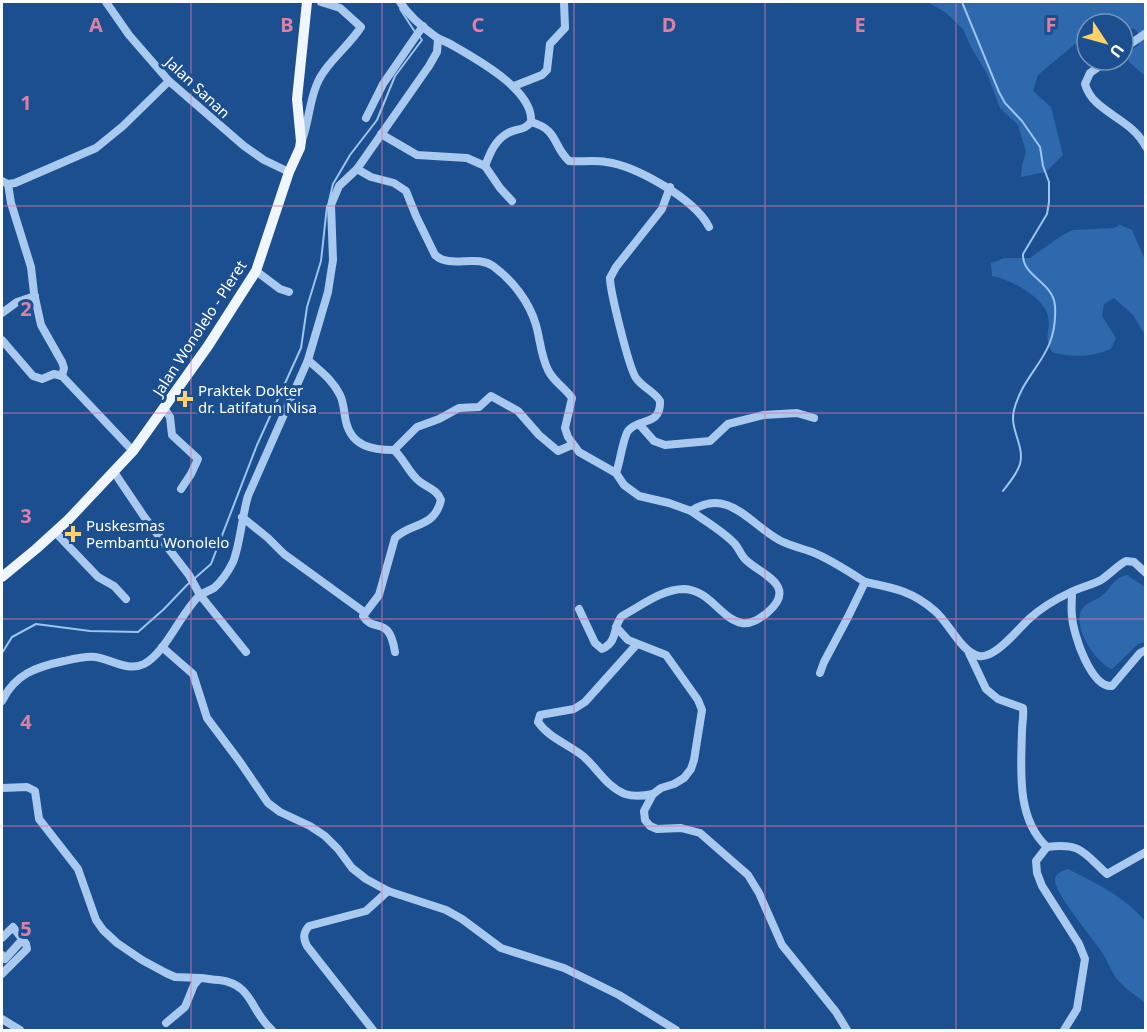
<svg xmlns="http://www.w3.org/2000/svg" width="1147" height="1032" viewBox="0 0 1147 1032" font-family="'Noto Sans',sans-serif">
	<rect width="100%" height="100%" fill="#1b4f8f"/>
	<!-- green -->
	<g fill="#2e69ad">
		<path d="M927 2H1145V76L1129 62 1128 52 1139 45C1141 38 1140 34 1135 29L1123 28V24H1087V34L1038 75 1033 91 1051 107 1063 155 1046 172 1021 177 1022 165 1026 152 1018 125 1000 108 987 74 971 47 963 29 945 12Z"/>
		<path d="M1120 225 1132 230 1145 260V335L1133 315 1114 298 1104 304 1102 316 1116 338 1111 349C1092 357 1073 358 1052 352 1043 334 1051 331 1048 316 1043 296 1009 279 992 276L991 263 1005 258H1030L1061 236 1073 230 1114 228Z"/>
		<path d="M1127 575 1145 587V642L1138 644 1112 669C1096 663 1073 628 1081 611 1085 602 1096 601 1103 595 1111 587 1116 576 1127 575Z"/>
		<path d="M1068 869C1096 883 1125 897 1145 921V1003C1136 995 1125 989 1117 979 1111 971 1108 962 1103 954 1094 939 1055 895 1055 880 1055 873 1062 871 1068 869Z"/>
	</g>
	<g fill="none" stroke-linecap="round" stroke-linejoin="round">
		<!-- stream -->
		<g stroke="#9cc4f0" stroke-width="2">
			<path d="M962 2 999 92 1005 103 1022 121 1040 147 1043 166 1049 182V202L1047 214 1023 254C1022 277 1053 281 1055 306 1058 358 1025 368 1014 410 1009 429 1025 446 1020 464 1017 474 1009 483 1003 491"/>
			<polyline points="400,9 415,32"/>
			<polyline points="329,201 333,184 350,155 377,120 395,76 422,40 419,36"/>
			<polyline points="2,653 12,637 36,624 90,631 138,632 164,609 187,585 211,564 257,445 301,348 307,307 321,261 327,206"/>
		</g>
		<!-- minor -->
		<g stroke="#a9c9ee" stroke-width="8">
			<polyline points="106,2 129,35 169,81 244,146 264,160 289,172"/>
			<path d="M400 2C409 16 422 27 436 37 441 40 447 42 452 45 476 59 534 90 531 122 524 131 517 128 508 133 495 140 490 153 485 166"/>
			<polyline points="1123,49 1146,33"/>
			<path d="M1108 60 1090 73 1085 84C1093 113 1131 117 1146 147"/>
			<polyline points="514,86 542,75 547,70 550,44 565,28 564,2"/>
			<polyline points="366,118 383,84 423,26"/>
			<path d="M531 122C559 130 552 145 569 161 581 162 594 160 606 162 636 166 695 199 709 227"/>
			<polyline points="381,134 417,155 467,158 485,166 500,188 512,201"/>
			<path d="M302 140C309 122 309 102 317 84 325 64 349 46 361 27L340 8 321 2"/>
			<path d="M357 169 371 177 394 183 406 191 416 216 435 255C450 269 476 254 493 266 512 280 529 301 536 325 540 339 541 356 548 370 553 381 565 388 572 398L565 428 568 437 579 452 616 473 624 485 639 496 669 503 691 511C729 486 751 526 781 541 791 546 801 548 812 552 830 559 848 571 865 582L848 617 824 662 820 673"/>
			<polyline points="2,181 8,184 15,183 96,148 123,126 169,81"/>
			<polyline points="8,184 11,203 31,267 34,293 41,325 62,362 64,368 62,376"/>
			<polyline points="256,271 280,289 289,292"/>
			<polyline points="2,313 17,302 35,296"/>
			<polyline points="2,340 33,376 42,379 54,374 62,376 133,451"/>
			<path d="M308 360C320 371 333 380 340 395 344 403 344 413 346 422 352 447 373 450 394 450L417 427 439 419 459 408 479 407 491 396 518 411 539 435 558 451 572 445"/>
			<polyline points="164,408 170,417 172,435 198,459 191,474 181,489"/>
			<polyline points="639,424 654,441 665,445 710,441 728,424 764,415 797,413 814,418"/>
			<path d="M394 450C404 459 409 473 419 481 427 488 437 489 441 500 434 529 411 522 395 538L379 595 363 616C374 634 389 614 395 652"/>
			<polyline points="114,472 145,518 189,575 200,595 246,652"/>
			<path d="M616 473C620 463 623 438 628 431 639 417 661 427 660 401 654 391 643 388 636 378 629 368 610 291 610 278L616 267 662 209 670 187"/>
			<polyline points="242,517 268,538 284,554 364,612"/>
			<polyline points="55,532 98,577 114,586 126,599"/>
			<path d="M865 582C894 588 912 591 935 611 949 623 962 653 979 656 995 659 1018 629 1029 619 1041 608 1056 599 1071 592 1081 587 1092 585 1101 580 1110 574 1117 566 1126 561L1134 562 1146 573"/>
			<path d="M1072 592C1072 600 1071 608 1072 616 1073 634 1091 688 1112 686L1140 653 1146 650"/>
			<path d="M579 609 595 643 602 649C619 641 612 627 622 616 641 606 662 589 684 589 710 590 722 620 742 623 751 625 760 618 767 613 800 585 759 574 745 559 741 555 739 549 735 544 723 531 705 521 691 511"/>
			<polyline points="616,627 628,640 666,655 698,700 702,710 694,760 691,769 684,778 674,784 661,788 653,794 644,811 645,820 650,826 657,829 681,828 700,833 748,875 759,893 782,945 836,1012 847,1030"/>
			<path d="M637 644 585 702 574 709 540 715 538 722C549 738 568 744 583 756 597 768 607 787 625 794 634 797 644 796 653 794"/>
			<polyline points="162,647 193,674 207,718 240,762 268,803 280,812 310,826 325,836 338,849 352,868 366,879 388,891 446,910 462,919 501,948 564,968 619,995 676,1030"/>
			<path d="M969 653 986 689 998 699 1023 708C1024 716 1022 724 1022 731 1021 769 1016 819 1047 847"/>
			<path d="M2 701C15 674 36 667 64 661 73 659 86 656 95 657 111 659 128 672 144 664 165 653 180 615 198 597 203 592 209 591 214 588 222 581 228 572 233 562 240 545 242 516 248 496L308 360 328 292 333 260 331 205 339 186 357 169 429 66 437 52 438 39"/>
			<polyline points="2,788 27,787 35,791 39,819 78,869 96,920 103,930 117,943 142,960 166,973 175,977 200,978"/>
			<polyline points="2,938 13,927 26,944 27,949 2,974"/>
			<polyline points="2,955 5,959 23,939"/>
			<polyline points="2,1019 20,1030"/>
			<path d="M166 1023 185 1007 194 985 200 978C206 978 212 980 219 980 253 984 250 1011 272 1030"/>
			<path d="M373 1030 307 946C303 938 303 933 309 926L366 911 388 891"/>
			<path d="M1064 1030 1077 1009 1085 959 1079 944 1042 886 1037 873 1036 861 1047 847C1081 842 1084 853 1107 874L1146 852"/>
		</g>
		<!-- major -->
		<polyline stroke="#f0f6ff" stroke-width="10" points="2,577 36,549 68,520 133,451 208,346 256,271 289,172 300,148 301,141 297,99 307,2"/>
	</g>
	<!-- grid -->
	<path fill="none" stroke="#dd80a5" stroke-width="1.5" stroke-opacity="0.55" d="M191 2V1030M382 2V1030M574 2V1030M765 2V1030M956 2V1030M2 206H1146M2 413H1146M2 619H1146M2 826H1146"/>
	<!-- markers -->
	<g fill="#ffd166" stroke="#1b4f8f" stroke-width="2">
		<path d="M182 390h6v6h6v6h-6v6h-6v-6h-6v-6h6z"/>
		<path d="M70 525h6v6h6v6h-6v6h-6v-6h-6v-6h6z"/>
	</g>
	<g text-anchor="middle" dominant-baseline="central" stroke-width="6" stroke-linejoin="round" paint-order="stroke">
		<!-- street labels -->
		<g font-size="15" fill="#fff" stroke="#1b4f8f">
			<text transform="translate(198 87) rotate(43)">Jalan Sanan</text>
			<text transform="translate(199 328) rotate(-57)">Jalan Wonolelo - Pleret</text>
		</g>
		<!-- poi labels -->
		<g font-size="15" fill="#fff" stroke="#1b4f8f" text-anchor="start">
			<text x="198" y="390">Praktek Dokter<tspan x="198" dy="17">dr. Latifatun Nisa</tspan></text>
			<text x="86" y="525">Puskesmas<tspan x="86" dy="17">Pembantu Wonolelo</tspan></text>
		</g>
	</g>
	<g font-size="20" text-anchor="middle" font-weight="bold" fill="#dd80a5" stroke="#1b4f8f" stroke-width="6" stroke-linejoin="round" paint-order="stroke">
		<text x="96" y="32">A</text>
		<text x="287" y="32">B</text>
		<text x="478" y="32">C</text>
		<text x="669" y="32">D</text>
		<text x="860" y="32">E</text>
		<text x="1051" y="32">F</text>
		<text x="26" y="110">1</text>
		<text x="26" y="316">2</text>
		<text x="26" y="523">3</text>
		<text x="26" y="729">4</text>
		<text x="26" y="936">5</text>
	</g>
	<!-- border -->
	<rect width="1147" height="1032" fill="none" stroke="#ffffff" stroke-width="6"/>
	<!-- north arrow -->
	<g transform="translate(1105 42) rotate(126)"><circle r="28" fill="#1b4f8f" stroke="#7695bc" stroke-width="1.5"/>
	<path d="M0-4.5L10 22L0 15L-10 22Z" fill="#ffd166"/>
	<text y="-9" font-size="16" font-weight="bold" text-anchor="middle" fill="#ffffff">U</text>
	</g>
</svg>
